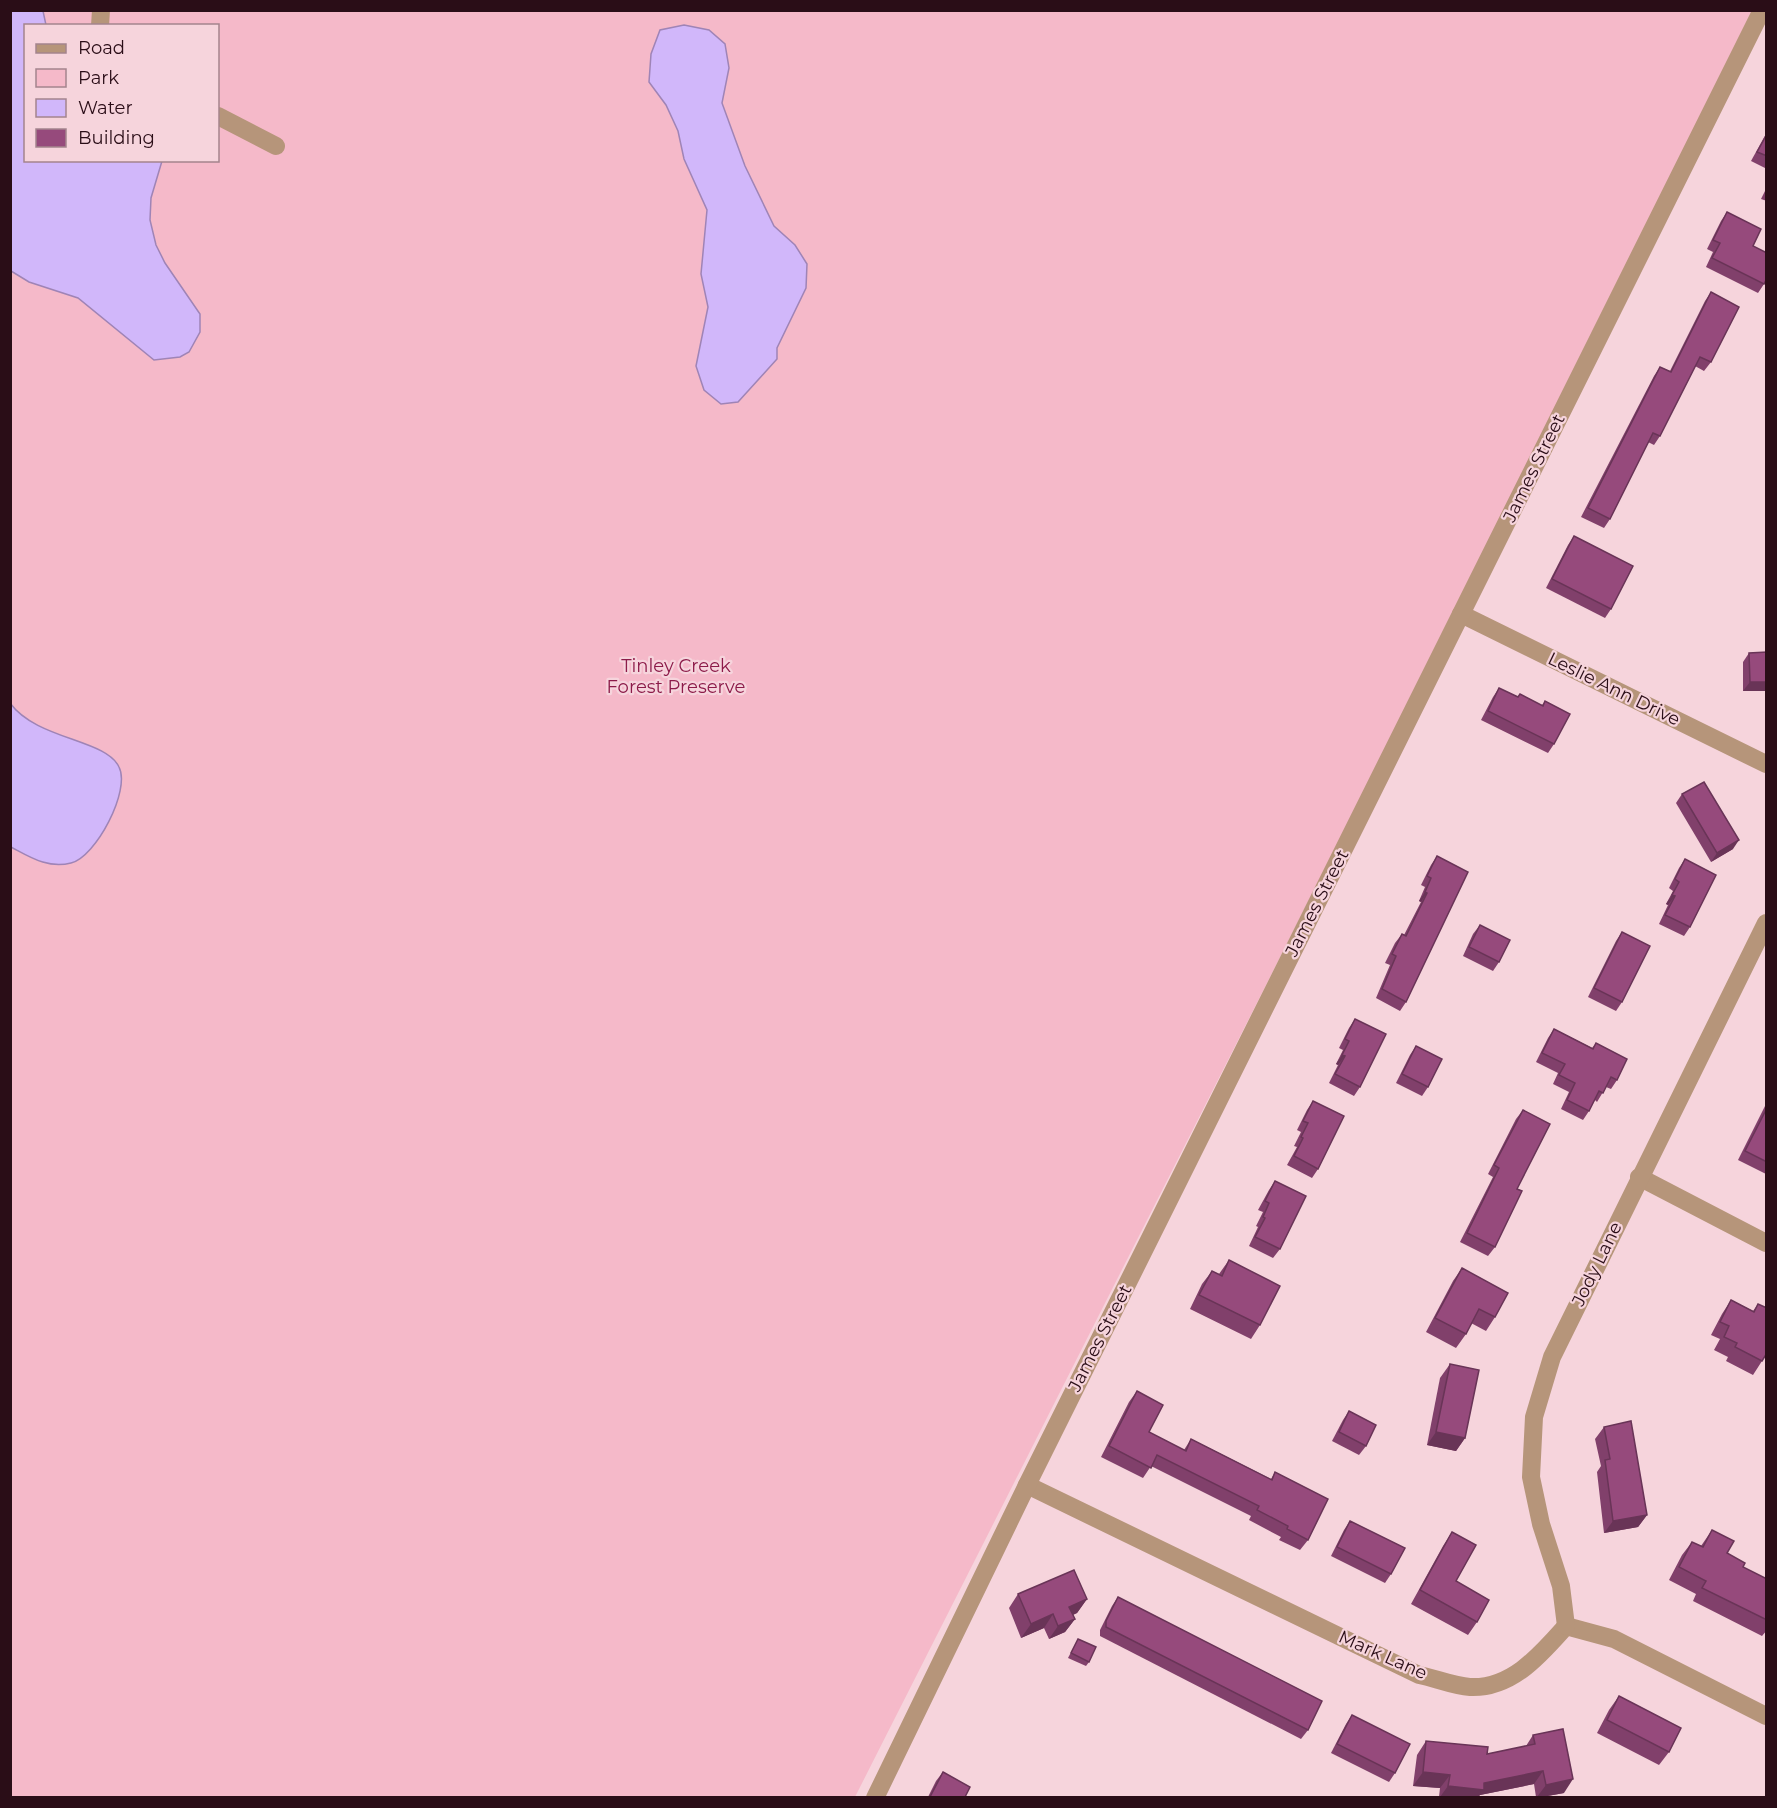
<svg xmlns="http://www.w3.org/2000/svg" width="1777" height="1808" viewBox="0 0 1777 1808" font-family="Montserrat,sans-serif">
	<rect width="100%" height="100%" fill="#f6d4dc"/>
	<!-- green -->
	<path fill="#f5b9c9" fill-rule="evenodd" d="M11 11H1759L855 1797H11ZM26 26H218V160H26Z"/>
	<!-- water -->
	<g fill="#d1b7fa" stroke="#9f84b6" stroke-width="1.5">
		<polygon points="10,11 43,11 46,25 26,26 26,160 162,161 151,198 150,220 156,245 165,263 200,314 200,332 189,352 180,357 154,360 78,298 29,282 11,271"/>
		<polygon points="684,25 709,30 725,44 729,68 722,103 745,166 774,226 795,245 807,264 806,288 777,348 777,359 738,402 721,404 704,390 696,366 708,307 701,274 707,210 684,159 678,131 666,105 649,82 651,54 660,30"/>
		<path d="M10 703C37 740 106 739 119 767 131 790 96 857 71 863 48 869 30 857 11 847Z"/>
	</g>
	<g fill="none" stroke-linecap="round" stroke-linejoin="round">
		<!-- minor -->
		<g stroke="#b6957a" stroke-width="18">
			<polyline points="100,26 101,10"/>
			<polyline points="218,116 276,146"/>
			<polyline points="1461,614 1766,764"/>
			<polyline points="1639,1177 1766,1243"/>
			<path d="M1027 1485 1419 1675C1435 1678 1453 1686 1470 1687 1512 1689 1541 1654 1566 1626L1614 1639 1766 1716"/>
			<polyline points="1566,1626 1561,1586 1541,1524 1531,1477 1534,1417 1552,1357 1766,923"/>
			<polyline points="875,1798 1027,1485 1762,10"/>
		</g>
	</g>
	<!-- wall -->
	<g fill="#81406b">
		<polygon points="1767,132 1767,169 1751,161"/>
		<polygon points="1767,187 1767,201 1761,199"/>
		<polygon points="1727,212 1753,246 1764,284 1758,293 1706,267 1713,252 1707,249 1721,221"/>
		<polygon points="1711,292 1711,362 1704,371 1695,366 1660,436 1654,445 1648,442 1610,519 1604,528 1581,517 1654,376 1660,367 1670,371 1705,301"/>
		<polygon points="1574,536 1611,609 1605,618 1546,588 1568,545"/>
		<polygon points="1749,653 1767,691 1743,691 1743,662"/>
		<polygon points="1499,688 1517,697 1542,705 1545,701 1554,744 1548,753 1481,720 1493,697"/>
		<polygon points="1682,794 1733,849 1711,862 1676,803"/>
		<polygon points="1437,856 1406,1002 1400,1011 1376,998 1390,965 1385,963 1395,943 1402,934 1404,935 1421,902 1419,901 1425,887 1421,885 1431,865"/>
		<polygon points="1685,859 1690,927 1684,936 1659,924 1668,905 1666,904 1673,891 1669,888 1679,868"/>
		<polygon points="1480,925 1499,962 1493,971 1463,956 1473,934"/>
		<polygon points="1622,932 1622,1002 1616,1011 1588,997 1616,941"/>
		<polygon points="1355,1019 1360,1087 1354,1096 1329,1083 1338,1065 1336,1064 1343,1050 1339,1048 1349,1028"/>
		<polygon points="1554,1029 1592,1048 1596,1043 1617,1080 1611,1089 1606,1087 1597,1102 1595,1100 1589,1111 1583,1120 1561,1109 1569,1092 1553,1084 1558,1073 1536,1062 1548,1038"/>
		<polygon points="1416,1046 1428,1087 1422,1096 1396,1083 1410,1055"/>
		<polygon points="1313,1101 1318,1169 1312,1178 1287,1165 1297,1147 1294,1146 1301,1132 1297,1130 1307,1110"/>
		<polygon points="1766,1104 1767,1174 1766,1174 1738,1160"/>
		<polygon points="1523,1110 1517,1189 1495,1247 1488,1256 1460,1242 1493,1177 1488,1174 1516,1119"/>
		<polygon points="1275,1181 1280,1249 1273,1258 1249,1246 1258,1227 1256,1226 1263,1212 1258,1210 1269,1190"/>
		<polygon points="1229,1260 1260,1325 1251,1339 1190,1309 1202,1284 1212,1271 1219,1274"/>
		<polygon points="1462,1268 1495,1317 1486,1331 1471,1323 1466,1334 1456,1348 1426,1332 1453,1281"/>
		<polygon points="1731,1300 1753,1311 1758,1304 1762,1361 1753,1375 1726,1361 1728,1357 1714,1350 1720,1339 1711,1335 1722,1314"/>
		<polygon points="1450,1364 1465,1438 1456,1451 1427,1445 1440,1378"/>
		<polygon points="1137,1391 1149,1432 1184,1450 1191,1439 1271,1479 1275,1472 1308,1540 1300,1550 1279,1540 1281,1537 1249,1520 1251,1516 1151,1466 1143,1478 1101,1457 1129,1402"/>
		<polygon points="1349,1411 1366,1446 1359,1455 1332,1441 1343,1420"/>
		<polygon points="1604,1427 1647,1515 1638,1527 1604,1533 1597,1472 1601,1466 1595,1439"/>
		<polygon points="1350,1521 1391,1574 1385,1583 1331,1556 1344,1530"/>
		<polygon points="1712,1530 1727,1553 1743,1567 1767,1579 1767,1630 1762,1636 1693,1601 1696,1594 1669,1580 1682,1555 1692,1542 1701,1546"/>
		<polygon points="1452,1532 1456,1581 1477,1622 1468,1635 1411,1604 1443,1546"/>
		<polygon points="1018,1594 1087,1599 1077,1613 1073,1615 1075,1619 1065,1632 1049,1639 1044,1628 1021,1638 1009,1608"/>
		<polygon points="1118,1597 1308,1730 1301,1739 1100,1636 1100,1630 1112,1606"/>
		<polygon points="1078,1639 1089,1662 1086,1666 1068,1658"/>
		<polygon points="1619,1696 1669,1752 1659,1765 1597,1733 1609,1710"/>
		<polygon points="1352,1715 1395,1773 1389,1782 1331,1753 1346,1724"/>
		<polygon points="1533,1735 1564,1793 1542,1797 1536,1797 1534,1784 1480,1795 1478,1797 1439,1797 1440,1788 1413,1786 1417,1755 1426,1741 1487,1754 1526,1746"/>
		<polygon points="943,1772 965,1797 928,1797 936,1781"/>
	</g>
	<!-- shaded-wall -->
	<g fill="#693457">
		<polygon points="1750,682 1767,682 1767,691 1743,691"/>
		<polygon points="1739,840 1733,849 1711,862 1717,853"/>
		<polygon points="1425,892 1427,893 1421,902 1419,901"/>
		<polygon points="1672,895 1675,896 1668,905 1666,904"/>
		<polygon points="1342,1055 1345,1056 1338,1065 1336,1064"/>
		<polygon points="1436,1432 1465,1438 1456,1451 1427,1445"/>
		<polygon points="1647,1515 1638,1527 1604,1533 1613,1521"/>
		<polygon points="1087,1599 1077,1613 1060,1620 1069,1607"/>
		<polygon points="1053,1614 1044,1628 1021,1638 1031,1624"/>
		<polygon points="1075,1619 1065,1632 1049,1639 1058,1626"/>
		<polygon points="1543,1771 1534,1784 1480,1795 1478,1797 1440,1797 1448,1786"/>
		<polygon points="1423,1772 1450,1775 1440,1788 1413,1786"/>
		<polygon points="1573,1779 1564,1793 1542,1797 1537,1797 1546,1785"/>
	</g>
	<!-- building -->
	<g fill="#964a7c" stroke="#693457" stroke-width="1.5">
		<polygon points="1767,134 1767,156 1757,152"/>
		<polygon points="1727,212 1761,229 1753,246 1767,253 1767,278 1764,284 1712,258 1720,243 1713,240"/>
		<polygon points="1711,292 1739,307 1711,362 1700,357 1660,436 1653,433 1610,519 1588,508 1660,367 1671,372"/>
		<polygon points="1574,536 1633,566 1611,609 1552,579"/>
		<polygon points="1767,652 1767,682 1750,682 1749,653"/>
		<polygon points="1499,688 1518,697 1520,694 1543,706 1545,701 1570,714 1554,744 1488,711"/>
		<polygon points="1704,782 1739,840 1717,853 1682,794"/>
		<polygon points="1437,856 1468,872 1406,1002 1382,989 1396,956 1392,954 1402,934 1406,936 1427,893 1425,892 1431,878 1427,876"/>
		<polygon points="1685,859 1716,875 1690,927 1665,915 1675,896 1672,895 1679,882 1675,879"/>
		<polygon points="1480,925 1510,940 1499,962 1469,947"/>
		<polygon points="1622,932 1650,946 1622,1002 1594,988"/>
		<polygon points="1355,1019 1386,1034 1360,1087 1335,1074 1345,1056 1342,1055 1349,1041 1345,1039"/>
		<polygon points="1554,1029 1593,1049 1596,1043 1627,1059 1617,1080 1611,1077 1603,1093 1599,1091 1589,1111 1567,1100 1575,1083 1559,1075 1565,1064 1542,1053"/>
		<polygon points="1416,1046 1442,1059 1428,1087 1402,1074"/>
		<polygon points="1313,1101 1344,1116 1318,1169 1294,1156 1303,1138 1301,1137 1308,1123 1303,1121"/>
		<polygon points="1767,1108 1767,1162 1745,1151"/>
		<polygon points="1523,1110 1550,1124 1517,1189 1522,1191 1495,1247 1467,1233 1499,1168 1494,1165"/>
		<polygon points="1275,1181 1306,1196 1280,1249 1255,1237 1265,1218 1263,1217 1269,1203 1265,1201"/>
		<polygon points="1229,1260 1280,1286 1260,1325 1199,1295 1212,1271 1222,1276"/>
		<polygon points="1462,1268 1508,1293 1495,1317 1479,1309 1466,1334 1435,1318"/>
		<polygon points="1731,1300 1754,1312 1758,1304 1767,1308 1767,1353 1762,1361 1735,1347 1737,1343 1724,1337 1729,1326 1720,1322"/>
		<polygon points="1450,1364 1479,1370 1465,1438 1436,1432"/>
		<polygon points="1137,1391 1163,1405 1149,1432 1186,1451 1191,1439 1272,1480 1275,1472 1328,1499 1308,1540 1287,1529 1288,1526 1257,1510 1259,1506 1157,1455 1151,1468 1109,1446"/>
		<polygon points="1349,1411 1376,1425 1366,1446 1339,1432"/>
		<polygon points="1631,1421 1647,1515 1613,1521 1605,1460 1610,1459 1604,1427"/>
		<polygon points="1350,1521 1405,1548 1391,1574 1337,1547"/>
		<polygon points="1712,1530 1734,1541 1727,1553 1745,1563 1743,1567 1767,1579 1767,1620 1702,1588 1706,1581 1679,1567 1692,1542 1703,1547"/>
		<polygon points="1452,1532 1476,1545 1456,1581 1489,1600 1477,1622 1420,1590"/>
		<polygon points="1074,1570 1087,1599 1069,1607 1075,1619 1058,1626 1053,1614 1031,1624 1018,1594"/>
		<polygon points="1118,1597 1322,1701 1308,1730 1106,1627 1106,1621"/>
		<polygon points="1078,1639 1096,1647 1089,1662 1071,1653"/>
		<polygon points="1619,1696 1681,1728 1669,1752 1607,1720"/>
		<polygon points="1352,1715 1410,1744 1395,1773 1337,1744"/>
		<polygon points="1563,1729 1573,1779 1546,1785 1543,1771 1484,1783 1484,1790 1448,1786 1450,1775 1423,1772 1426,1741 1488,1747 1487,1754 1535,1744 1533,1735"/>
		<polygon points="943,1772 970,1787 965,1797 930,1797"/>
	</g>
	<g text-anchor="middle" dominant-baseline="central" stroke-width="4.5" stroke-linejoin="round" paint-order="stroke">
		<!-- street labels -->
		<g font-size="18" fill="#2a0d17" stroke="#f6d4dc">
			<text transform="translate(1534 468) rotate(-64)">James Street</text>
			<text transform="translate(1614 689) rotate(26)">Leslie Ann Drive</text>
			<text transform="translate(1317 903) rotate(-63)">James Street</text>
			<text transform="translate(1597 1264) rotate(-64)">Jody Lane</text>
			<text transform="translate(1100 1338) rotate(-63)">James Street</text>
			<text transform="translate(1383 1655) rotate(24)">Mark Lane</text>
		</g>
		<!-- park labels -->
		<g font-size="18" fill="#8c1b49" stroke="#f6d4dc">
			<text x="676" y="666">Tinley Creek<tspan x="676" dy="21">Forest Preserve</tspan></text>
		</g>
	</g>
	<!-- border -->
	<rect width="1777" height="1808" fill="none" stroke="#2a0d17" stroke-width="24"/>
	<!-- legend -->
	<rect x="24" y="24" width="195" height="138" fill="#f6d4dc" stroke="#a4848d" stroke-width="1.5"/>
	<rect x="36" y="44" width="30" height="9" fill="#b6957a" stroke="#a4848d" stroke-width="1.5"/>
	<text x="78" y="54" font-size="18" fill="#2a0d17">Road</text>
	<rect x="36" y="69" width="30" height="18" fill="#f5b9c9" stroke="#a4848d" stroke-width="1.5"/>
	<text x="78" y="84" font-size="18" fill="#2a0d17">Park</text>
	<rect x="36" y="99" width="30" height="18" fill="#d1b7fa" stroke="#a4848d" stroke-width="1.5"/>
	<text x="78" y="114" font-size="18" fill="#2a0d17">Water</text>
	<rect x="36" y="129" width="30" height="18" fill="#964a7c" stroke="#a4848d" stroke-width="1.5"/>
	<text x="78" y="144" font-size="18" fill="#2a0d17">Building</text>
</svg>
